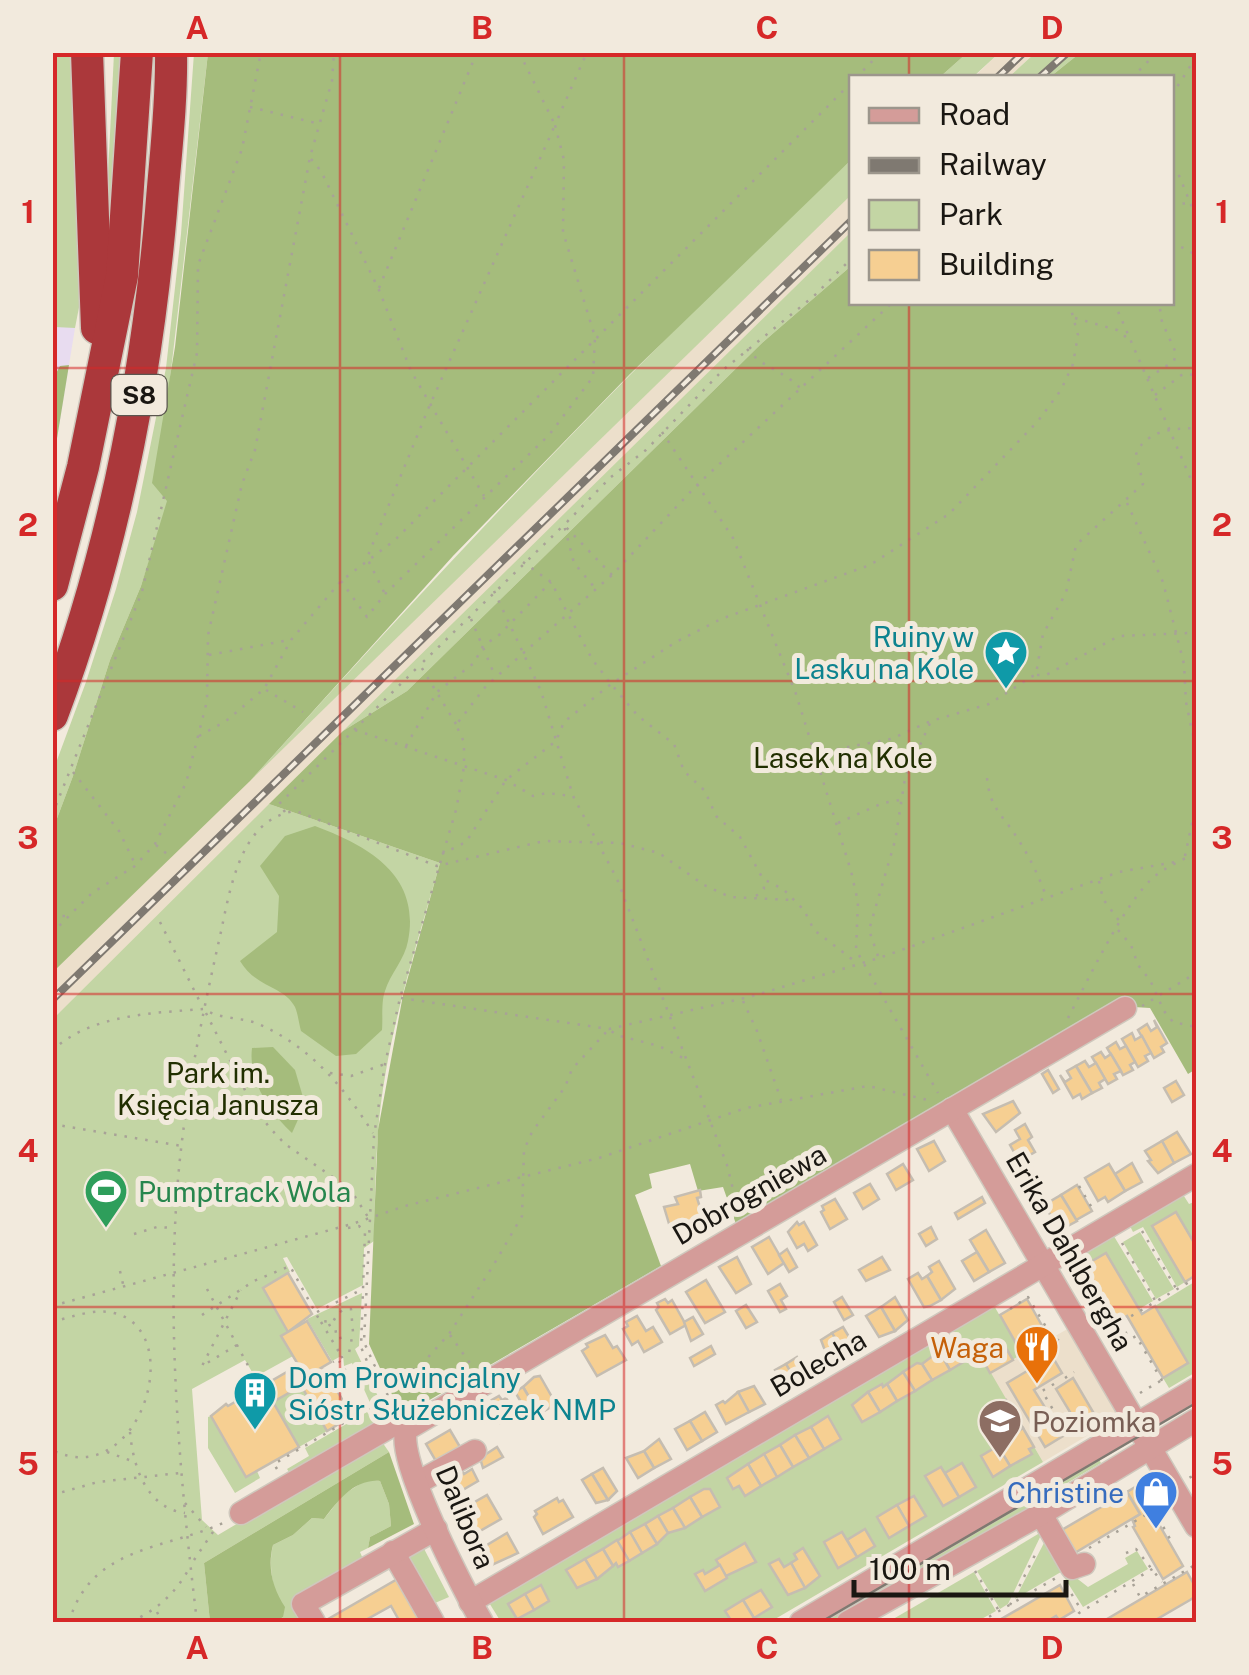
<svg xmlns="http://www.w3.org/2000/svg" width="1249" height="1675" viewBox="0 0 1249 1675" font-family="'Public Sans',sans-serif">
	<rect width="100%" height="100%" fill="#f2eadd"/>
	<!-- built -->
	<g fill="#ecdfcb">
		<polygon points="999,53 1035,53 1009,77 973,78"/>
		<polygon points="851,194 851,232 53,1020 53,972"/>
		<polygon points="1071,1327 1122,1415 1043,1462 990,1373"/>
	</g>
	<!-- industrial -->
	<polygon fill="#e8dcf0" points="53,273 70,327 75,328 53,463"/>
	<!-- green -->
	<g fill="#c3d5a4">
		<polygon points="56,53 75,53 81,297 75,328 55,327 53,340"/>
		<polygon points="114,53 123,53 108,267 106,215"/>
		<polygon points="194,53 208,53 168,396 168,501 141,586 110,660 73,776 53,829 53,771 86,682 116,589 137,512 166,368 181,234"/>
		<polygon points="967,53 999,53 973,77 940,77"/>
		<polygon points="1035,53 1035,52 1080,53 1050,77 1009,77"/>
		<path d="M851 160V195L250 781C443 567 640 356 851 160Z"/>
		<polygon points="851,232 851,266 762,343 407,691 343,731"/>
		<path d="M269 804 440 863C415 951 385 1041 378 1133 375 1169 375 1205 374 1241L364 1248 363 1285 317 1309 287 1257 283 1258 290 1272 263 1288 288 1332 282 1337 293 1356 255 1377 245 1360 192 1389 202 1520 218 1535 380 1439 389 1452 204 1563 210 1622H53L52 1020Z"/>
		<polygon points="1182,1193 1189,1204 1194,1202 1196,1207 1196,1246 1176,1212 1152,1226 1185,1282 1177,1287 1143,1227 1133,1232 1129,1224"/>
		<polygon points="1140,1232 1174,1289 1156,1299 1123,1242"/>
		<polygon points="1112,1233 1153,1301 1139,1309 1106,1253 1082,1268 1115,1323 1103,1330 1063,1262"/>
		<polygon points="1196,1281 1196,1372 1169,1388 1163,1378 1188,1362 1155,1306"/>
		<polygon points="362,1293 359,1346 355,1349 389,1419 385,1422 372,1407 352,1363 344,1366 343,1355 332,1361 307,1319"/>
		<polygon points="993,1304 1022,1354 991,1373 1043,1462 770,1622 501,1622 488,1601"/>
		<polygon points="301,1386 327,1431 299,1447 273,1402"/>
		<polygon points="367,1412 377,1426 292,1476 287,1469 309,1456 305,1448"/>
		<polygon points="211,1416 246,1477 257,1471 260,1478 235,1493 208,1448 208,1417"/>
		<polygon points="1098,1458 1101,1463 1040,1499 1044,1507 837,1622 818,1622"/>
		<path d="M366 1480 380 1481 389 1504 391 1526 370 1537 368 1548 360 1552 363 1559 297 1603 309 1622H275L283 1617C275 1594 267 1569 273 1545L293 1535 312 1518 324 1519 343 1495Z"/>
		<polygon points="1043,1531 1008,1604 1000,1609 977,1571"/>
		<polygon points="1046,1539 1066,1569 1015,1599"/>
		<polygon points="420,1541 449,1597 435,1603 400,1553"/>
		<polygon points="1137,1551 1148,1569 1083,1607 1064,1577 1070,1573 1088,1587 1128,1564 1125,1558"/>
		<polygon points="974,1572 996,1611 976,1622 888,1622"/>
	</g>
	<!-- forest -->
	<g fill="#a5bc7c">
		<polygon points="208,53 967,53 940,77 852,78 851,160 630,374 453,556 250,781 53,972 53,829 73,776 110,660 141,586 167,501 152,483 175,347"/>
		<polygon points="1080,53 1196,53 1196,1069 1188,1074 1150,1008 1134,1007 736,1224 723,1187 698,1191 690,1164 649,1174 652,1188 635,1195 661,1266 426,1402 400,1412 369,1344 378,1130 403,995 440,863 269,804 343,731 407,691 762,343 851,266 852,302 1172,302 1172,78 1050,77"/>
		<polygon points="69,365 53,463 53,379 60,366"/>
		<path d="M315 826C368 846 421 875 408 941 405 959 390 974 385 991 381 1002 383 1018 382 1030L356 1054 336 1056 301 1031C299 1024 298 1014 295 1007 284 986 256 988 240 961L277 932 279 896 260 866 285 836Z"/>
		<path d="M273 1047 295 1070 305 1104 292 1133C269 1112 248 1080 252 1048Z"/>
		<path d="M389 1452 414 1524 368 1548 370 1537 391 1526 389 1504 380 1481C354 1479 339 1500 324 1519L312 1518 293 1535 273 1545C267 1568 273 1589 285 1607L283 1617 275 1622H210L204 1563Z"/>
	</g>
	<!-- building -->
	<g fill="#f6cf92" stroke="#c5bdb1" stroke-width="2.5">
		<polygon points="1154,1020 1167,1043 1161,1047 1164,1052 1154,1058 1138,1030 1147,1024 1151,1031 1157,1027"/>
		<polygon points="1132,1033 1135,1040 1142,1036 1151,1053 1145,1056 1148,1061 1138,1067 1122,1039"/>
		<polygon points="1116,1042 1120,1049 1126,1046 1135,1062 1130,1065 1133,1070 1123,1075 1107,1048"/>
		<polygon points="1101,1052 1105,1058 1111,1054 1121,1071 1114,1074 1117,1079 1108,1084 1092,1057"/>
		<polygon points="1085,1061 1089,1067 1096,1063 1105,1079 1099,1083 1102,1088 1092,1093 1076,1066"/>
		<polygon points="1076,1066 1092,1093 1082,1099 1080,1094 1073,1098 1060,1075 1065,1082 1071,1078 1067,1071"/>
		<polygon points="1048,1070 1059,1089 1053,1093 1042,1074"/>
		<polygon points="1176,1081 1184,1095 1172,1102 1164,1088"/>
		<polygon points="1013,1101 1020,1113 996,1132 983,1114"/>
		<polygon points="1025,1124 1032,1137 1028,1140 1035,1152 1019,1161 1010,1145 1020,1139 1015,1130"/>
		<polygon points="1177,1132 1191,1154 1174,1163 1162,1141"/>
		<polygon points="934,1141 945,1161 929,1171 917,1149"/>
		<polygon points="1162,1141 1174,1163 1158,1173 1148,1161 1151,1160 1145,1151"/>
		<polygon points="1132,1163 1142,1182 1125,1191 1115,1174"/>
		<polygon points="903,1164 913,1180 896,1190 887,1174"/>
		<polygon points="1109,1164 1125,1191 1108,1202 1105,1197 1098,1201 1085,1178"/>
		<polygon points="870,1184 879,1199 863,1209 854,1193"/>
		<polygon points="1077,1185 1092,1211 1076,1220 1061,1195"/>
		<polygon points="700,1190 701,1197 697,1198 703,1217 670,1227 664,1207 678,1204 675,1197"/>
		<polygon points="1061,1195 1077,1221 1060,1230 1044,1205"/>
		<polygon points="982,1197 985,1203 958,1219 955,1213"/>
		<polygon points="835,1199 847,1219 830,1229 821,1212 824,1210 822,1206"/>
		<polygon points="1176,1212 1196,1246 1196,1275 1185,1282 1152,1226"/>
		<polygon points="797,1222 799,1225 804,1222 817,1245 808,1251 804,1244 797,1248 788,1232"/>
		<polygon points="931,1227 937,1239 926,1246 919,1234"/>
		<polygon points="986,1230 1005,1263 989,1272 970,1240"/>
		<polygon points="769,1237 784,1263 768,1274 752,1247"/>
		<polygon points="787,1249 797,1267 789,1272 779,1255"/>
		<polygon points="977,1252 989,1272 974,1281 962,1261"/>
		<polygon points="1106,1253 1142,1314 1155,1306 1188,1363 1163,1378 1127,1316 1115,1323 1082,1267"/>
		<polygon points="737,1257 751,1284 736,1293 719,1267"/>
		<polygon points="882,1257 890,1270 866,1281 859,1270"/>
		<polygon points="939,1261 955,1289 941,1300 927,1276 932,1272 929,1267"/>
		<polygon points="288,1273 312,1314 288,1332 263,1288"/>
		<polygon points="918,1273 922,1279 927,1276 941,1300 930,1306 924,1307 908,1279"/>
		<polygon points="706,1280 725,1312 705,1323 686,1292"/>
		<polygon points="780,1284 787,1296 781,1300 786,1309 780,1312 768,1291"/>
		<polygon points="842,1297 853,1315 844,1320 834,1302"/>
		<polygon points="895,1297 908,1320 895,1331 881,1307"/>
		<polygon points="665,1299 668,1303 672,1300 686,1325 670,1334 656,1310 659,1307 657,1303"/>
		<polygon points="1027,1299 1049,1338 1022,1354 1000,1315"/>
		<polygon points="746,1305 757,1322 746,1328 736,1311"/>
		<polygon points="881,1307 895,1331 879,1337 866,1316"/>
		<polygon points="637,1316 646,1331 653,1327 662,1342 644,1352 638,1341 632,1345 623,1329 628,1326 626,1322"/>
		<polygon points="693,1317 703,1334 691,1341 684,1322"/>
		<polygon points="307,1321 331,1362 321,1368 325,1370 349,1411 339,1417 342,1422 327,1431 298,1380 305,1376 281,1336"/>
		<polygon points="843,1327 857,1350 847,1359 832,1333"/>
		<polygon points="832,1333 847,1359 843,1361 842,1359 835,1363 824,1348 821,1340"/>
		<polygon points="605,1335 613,1348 617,1346 626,1360 597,1376 582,1351 588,1347 586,1344"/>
		<polygon points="960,1341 970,1358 950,1370 939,1351"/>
		<polygon points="711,1346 715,1354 694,1366 690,1358"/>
		<polygon points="1006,1348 1013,1360 990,1373 984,1362"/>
		<polygon points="939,1351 950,1370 932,1380 922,1364"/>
		<polygon points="825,1354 832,1366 823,1372 815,1360"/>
		<polygon points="1052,1356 1062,1373 1034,1390 1063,1436 1045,1447 1007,1383"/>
		<polygon points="797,1357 809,1378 799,1387 786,1364"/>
		<polygon points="917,1363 922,1364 932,1380 915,1391 903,1372"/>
		<polygon points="786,1364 799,1387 796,1389 794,1387 786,1391 775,1370"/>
		<polygon points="292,1369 301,1386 273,1402 299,1447 246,1477 211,1416 226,1404 228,1406"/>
		<polygon points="903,1372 915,1391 897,1401 887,1384"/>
		<polygon points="540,1376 556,1404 539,1414 523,1387 534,1377"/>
		<polygon points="1073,1378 1096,1417 1079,1427 1056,1389"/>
		<polygon points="882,1384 883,1387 887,1384 897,1401 880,1412 868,1392"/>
		<polygon points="754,1386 765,1404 749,1412 738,1392"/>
		<polygon points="523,1387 539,1414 531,1419 515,1392"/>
		<polygon points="738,1392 749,1412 726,1424 716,1405 723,1401 725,1403"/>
		<polygon points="868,1392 880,1412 862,1422 852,1405"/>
		<polygon points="499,1396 502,1400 506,1398 512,1407 521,1402 526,1411 500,1423 490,1407 495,1404 492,1400"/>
		<polygon points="1006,1400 1023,1428 1015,1432 999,1404"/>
		<polygon points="705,1412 717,1432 702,1441 690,1421"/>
		<polygon points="828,1416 841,1439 824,1449 811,1427"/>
		<polygon points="690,1421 702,1441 687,1450 675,1429"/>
		<polygon points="811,1427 824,1449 809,1458 795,1435"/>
		<polygon points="1023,1428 1034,1447 1029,1449 1032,1454 1010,1466 998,1446"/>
		<polygon points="450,1430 460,1447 437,1463 426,1444"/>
		<polygon points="795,1435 809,1458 793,1467 780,1445"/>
		<polygon points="659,1439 671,1459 654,1468 644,1451"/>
		<polygon points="780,1445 793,1467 777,1477 764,1454"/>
		<polygon points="998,1446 1010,1466 993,1477 981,1456"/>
		<polygon points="497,1447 503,1457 483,1468 480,1458"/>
		<polygon points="644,1451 654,1468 638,1478 626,1458"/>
		<polygon points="764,1454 777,1477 761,1486 748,1464"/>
		<polygon points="962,1463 976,1487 959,1497 945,1473"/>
		<polygon points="748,1464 761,1486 745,1496 739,1486 733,1489 727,1478"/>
		<polygon points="941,1467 959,1497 943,1506 925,1476"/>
		<polygon points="603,1468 617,1491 608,1500 592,1474"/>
		<polygon points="461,1469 464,1474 472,1469 478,1481 454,1495 451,1490 448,1492 444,1479"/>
		<polygon points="592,1474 606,1497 608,1500 596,1503 582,1480"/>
		<polygon points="1137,1486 1183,1566 1163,1579 1133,1527 1135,1526 1132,1519 1140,1514 1127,1492"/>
		<polygon points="704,1489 710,1489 720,1507 702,1517 690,1497"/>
		<polygon points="1127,1492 1140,1514 1073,1554 1060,1531"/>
		<polygon points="487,1495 501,1519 466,1539 452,1515"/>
		<polygon points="914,1496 926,1516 909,1526 897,1505"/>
		<polygon points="690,1497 702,1517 685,1528 673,1508"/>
		<polygon points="557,1498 559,1502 563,1500 573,1517 543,1534 534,1517 537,1514 535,1511"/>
		<polygon points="897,1505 909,1526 889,1538 877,1517"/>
		<polygon points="673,1508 685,1528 668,1533 658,1516"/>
		<polygon points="658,1516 668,1533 657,1544 645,1524"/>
		<polygon points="645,1524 657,1544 642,1553 630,1532"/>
		<polygon points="865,1529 875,1546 857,1557 847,1540"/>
		<polygon points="630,1532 642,1553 629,1561 617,1541"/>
		<polygon points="842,1532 857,1557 838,1568 824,1542"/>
		<polygon points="507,1533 518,1553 481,1570 472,1554"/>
		<polygon points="617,1540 629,1561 618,1567 616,1563 613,1566 603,1549"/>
		<polygon points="745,1543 756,1562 726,1576 716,1560"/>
		<polygon points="803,1548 820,1576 805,1588 791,1563 797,1559 794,1554"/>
		<polygon points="603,1549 613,1566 597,1579 585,1559"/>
		<polygon points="585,1559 597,1579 577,1588 566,1570"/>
		<polygon points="779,1559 784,1567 791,1563 805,1588 788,1595 769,1564"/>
		<polygon points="720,1565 727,1578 705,1591 695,1574 703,1570 705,1574"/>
		<polygon points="1187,1572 1196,1588 1196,1596 1190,1600 1152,1622 1102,1622"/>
		<polygon points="401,1577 428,1622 400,1622 391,1606 362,1622 323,1622"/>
		<polygon points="541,1585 549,1601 534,1610 525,1594"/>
		<polygon points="1060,1585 1074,1611 1059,1620 1056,1616 1046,1622 996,1622"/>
		<polygon points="761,1590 772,1607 754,1618 743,1600"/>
		<polygon points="525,1594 534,1610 517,1619 508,1604"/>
		<polygon points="743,1600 754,1618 746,1622 732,1622 725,1611"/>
	</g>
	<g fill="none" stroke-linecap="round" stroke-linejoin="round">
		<defs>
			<g id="minor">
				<polyline points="952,1109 1196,1526"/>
				<polyline points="417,1483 475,1451"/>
				<polyline points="241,1513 393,1425 401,1423 410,1426"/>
				<polyline points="1041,1514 1072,1568 1084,1564"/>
				<polyline points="393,1552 433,1622"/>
				<polyline points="470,1602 1196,1175"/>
				<polyline points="314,1622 303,1604 436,1529"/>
				<path d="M482 1622C465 1593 393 1454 407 1429L1125 1008"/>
				<polyline points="801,1622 1196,1389"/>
				<polyline points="848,1622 1041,1514 1196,1420"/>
			</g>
			<g id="highway">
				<polyline points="87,52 97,328"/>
				<polyline points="52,585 83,467 122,276 137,52"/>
				<path d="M52 715C113 553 146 384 161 212 165 159 172 105 171 52"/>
			</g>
		</defs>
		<!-- minor casing -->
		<use href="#minor" stroke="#cfc8bd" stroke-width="25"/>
		<!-- highway casing -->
		<use href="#highway" stroke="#cfc8bd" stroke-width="35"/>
		<!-- path -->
		<g stroke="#a8a297" stroke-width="2.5" stroke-dasharray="2.5 8" stroke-linecap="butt">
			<polyline points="856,78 881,52"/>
			<polyline points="1132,78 1157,52"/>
			<polyline points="1172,95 1196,57"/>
			<polyline points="250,107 320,124"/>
			<polyline points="311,159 321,171 379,290 411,371 484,496"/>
			<polyline points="1172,167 1178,173 1196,217"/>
			<polyline points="1172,204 1196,203"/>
			<polyline points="1172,242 1196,255"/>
			<polyline points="379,288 477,52"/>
			<polyline points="1114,302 1196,491"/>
			<polyline points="1075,318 1117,330 1131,341"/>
			<path d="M747 349C765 370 784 370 802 390"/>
			<polyline points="1148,378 1174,361 1176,353 1162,322 1159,302"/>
			<polyline points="1155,395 1183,374 1196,375"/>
			<polyline points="662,432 733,538 796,694 851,871 858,902 856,950 938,1093"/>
			<polyline points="1127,503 1163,582 1184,664 1186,702 1196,750"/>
			<polyline points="523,562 551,582 592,659 611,684 638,716 674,744 684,771 705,791 716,816 740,837 763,879 783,889 804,910 814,930 857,963"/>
			<polyline points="612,575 564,525 611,477 646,450 723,370 814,296 852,258"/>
			<polyline points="341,581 367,617 385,594 549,435 593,377 595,337 563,232 564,160 555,125 587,52"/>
			<polyline points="494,591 541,691 573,796 617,879 727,1165 738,1210"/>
			<polyline points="384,592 367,558 429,407 555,125 519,52"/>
			<polyline points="471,619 495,676"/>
			<polyline points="209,655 289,640"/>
			<polyline points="1037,675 1046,675 1119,636 1189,633 1196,629"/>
			<polyline points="266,690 303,712"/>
			<polyline points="456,724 420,665 564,525 574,563 595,588"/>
			<polyline points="355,730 506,780 533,796 547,793 572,796"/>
			<polyline points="199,736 226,721 264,689 291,640 341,581 395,540 852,82"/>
			<polyline points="406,746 437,692 474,663 483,646 499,635 551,582"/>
			<path d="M816 753 891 739 931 721 989 704 1036 674 1043 634 1066 593 1076 545 1143 484 1136 452C1151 429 1171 429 1196 428"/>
			<polyline points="73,772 119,831 135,864"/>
			<path d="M987 778C990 808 1001 813 1016 836 1029 856 1038 874 1046 896"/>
			<polyline points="285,812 279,804 419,666"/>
			<polyline points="52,815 142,592 197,353 198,265 242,149 261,52"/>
			<polyline points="838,823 883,803 900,800"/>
			<polyline points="156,845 167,854"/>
			<polyline points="442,854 466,842 506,780 556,741 564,722 611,684 676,642 721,619 870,565 949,514 1038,421 1061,390 1073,364 1078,335 1069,302"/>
			<polyline points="1185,856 1196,804 1196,773"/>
			<polyline points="1099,881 1103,899 1120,922"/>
			<polyline points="756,896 764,889 763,879"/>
			<polyline points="52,916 66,916"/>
			<polyline points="160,922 202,1006"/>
			<polyline points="1118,930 1131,945 1138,965 1150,980 1164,1011 1173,1022 1196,1027"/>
			<polyline points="52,933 92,893 135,866 155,844 186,783 207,701 208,635 242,484 255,450 310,157 332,81 334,52"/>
			<polyline points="878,956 869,930 895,841 905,778 931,721"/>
			<polyline points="401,998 609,1029 749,997 879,958 1119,872 1175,862"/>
			<polyline points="743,1001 757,1031 781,1100"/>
			<polyline points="1142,1006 1196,973"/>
			<polyline points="206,1013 252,1104 269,1127 285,1144 350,1189 368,1217"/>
			<path d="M1068 1018C1088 980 1125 901 1155 876 1168 866 1182 860 1196 853"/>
			<path d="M52 1051C90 1014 154 1013 204 1009 218 1019 239 1017 256 1023 309 1045 343 1086 373 1133"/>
			<polyline points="330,1073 351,1076 385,1064"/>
			<polyline points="52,1124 182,1146"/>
			<polyline points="1079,1186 1095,1213"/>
			<polyline points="1042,1222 1051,1217"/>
			<polyline points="348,1228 359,1226 365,1232 361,1347 387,1409"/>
			<polyline points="1142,1231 1177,1290"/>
			<polyline points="134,1234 157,1227 174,1228"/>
			<polyline points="1122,1243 1156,1302"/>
			<polyline points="120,1271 123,1284"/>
			<polyline points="207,1289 252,1373 245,1377"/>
			<polyline points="52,1306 352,1224 405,1206 599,1158 746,1108 868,1086 928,1100"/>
			<polyline points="1010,1309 1028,1297 1052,1337 1064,1343"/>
			<polyline points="317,1312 363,1289"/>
			<path d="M202 1315 254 1281 290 1266 320 1321 333 1322C337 1314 342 1308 351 1309L353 1332 349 1353 333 1362"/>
			<path d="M52 1322C71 1317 95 1308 114 1313 189 1331 139 1493 52 1450"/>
			<polyline points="321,1322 342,1357"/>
			<polyline points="1120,1323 1129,1338"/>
			<polyline points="329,1324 333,1332 339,1331 341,1341 346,1340"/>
			<polyline points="1104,1332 1196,1278"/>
			<polyline points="450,1335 474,1369"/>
			<polyline points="237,1345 202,1366 241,1290"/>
			<polyline points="1115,1348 1136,1336 1165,1386"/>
			<polyline points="1065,1378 1074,1372"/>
			<polyline points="336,1384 349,1376 339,1361"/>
			<polyline points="1054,1384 1042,1391 1064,1428"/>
			<polyline points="1140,1393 1162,1380"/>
			<polyline points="382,1399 401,1378 423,1363 449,1334 493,1266 522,1216 524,1150 532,1132 565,1087 572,1069 609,1029 616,1035 659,1046 683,1058"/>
			<polyline points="392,1405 364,1342 374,1136 385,1064 400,998 456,810 464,767 464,742 456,725 486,686 612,575 697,485 893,302"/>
			<path d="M130 1432C133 1466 146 1508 185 1513"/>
			<polyline points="107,1452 132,1461"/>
			<polyline points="277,1469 274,1464 369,1408"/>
			<polyline points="1190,1476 1196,1487"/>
			<polyline points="1138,1481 1170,1539"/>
			<polyline points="52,1495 98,1482 180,1473"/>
			<polyline points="185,1503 206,1527"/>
			<polyline points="1089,1548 1161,1506"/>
			<polyline points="1126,1553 1136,1549 1162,1582"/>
			<polyline points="194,1560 217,1526"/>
			<polyline points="975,1571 999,1611"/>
			<polyline points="1133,1584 1140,1597 1195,1565"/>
			<polyline points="1066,1585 1080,1608"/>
			<polyline points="1010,1605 1038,1549"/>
			<polyline points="157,1612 162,1622"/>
			<path d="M69 1622C91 1546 164 1550 223 1523"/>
			<path d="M131 1622C158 1609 175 1594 190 1567"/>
			<path d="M197 1622C180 1480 167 1335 177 1192 183 1109 200 1026 218 945 229 900 236 818 296 811L437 866 544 841 620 843 659 853 704 885 730 897 792 900"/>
			<polyline points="980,1622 1056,1578"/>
			<polyline points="1072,1622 1079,1613 1154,1568"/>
		</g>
		<!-- minor -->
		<use href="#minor" stroke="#d49c99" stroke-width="22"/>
		<!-- highway -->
		<use href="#highway" stroke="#ab383b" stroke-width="32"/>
		<!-- tram -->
		<polyline stroke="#7f7971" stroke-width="2.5" points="821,1622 1196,1403"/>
		<defs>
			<g id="rail">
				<polyline points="997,78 1024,52"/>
				<polyline points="1039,78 1068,52"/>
				<polyline points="52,1000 852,220"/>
			</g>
		</defs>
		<!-- rail casing -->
		<use href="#rail" stroke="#7f7971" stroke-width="8"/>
		<!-- rail -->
		<use href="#rail" stroke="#f2eadd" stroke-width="4" stroke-dasharray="11" stroke-linecap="butt"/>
	</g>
	<!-- grid -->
	<path fill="none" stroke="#d62828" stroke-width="2.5" stroke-opacity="0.55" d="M340 52V1622M624 52V1622M909 52V78M909 302V1622M52 368H1196M52 681H1196M52 994H1196M52 1307H1196"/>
	<!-- icons -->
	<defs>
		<symbol id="sight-pin" viewBox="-11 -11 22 30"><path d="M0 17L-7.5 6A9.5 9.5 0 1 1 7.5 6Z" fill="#0f9aa8" stroke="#f2eadd"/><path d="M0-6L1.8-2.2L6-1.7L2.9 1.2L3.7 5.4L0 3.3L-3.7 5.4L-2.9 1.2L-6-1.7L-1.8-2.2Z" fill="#fff"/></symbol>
		<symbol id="stadium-pin" viewBox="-11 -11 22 30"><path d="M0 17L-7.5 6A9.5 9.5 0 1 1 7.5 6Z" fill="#2e9e5b" stroke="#f2eadd"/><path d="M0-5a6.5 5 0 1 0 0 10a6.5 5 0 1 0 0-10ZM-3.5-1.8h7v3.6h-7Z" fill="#fff"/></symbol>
		<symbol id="restaurant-pin" viewBox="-11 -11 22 30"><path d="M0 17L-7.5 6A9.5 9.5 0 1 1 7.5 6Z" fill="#e8710a" stroke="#f2eadd"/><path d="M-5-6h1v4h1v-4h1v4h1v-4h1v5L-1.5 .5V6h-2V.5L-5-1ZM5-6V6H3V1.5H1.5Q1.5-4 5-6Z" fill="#fff"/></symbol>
		<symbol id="building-pin" viewBox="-11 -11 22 30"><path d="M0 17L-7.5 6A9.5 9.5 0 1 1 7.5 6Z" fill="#0f9aa8" stroke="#f2eadd"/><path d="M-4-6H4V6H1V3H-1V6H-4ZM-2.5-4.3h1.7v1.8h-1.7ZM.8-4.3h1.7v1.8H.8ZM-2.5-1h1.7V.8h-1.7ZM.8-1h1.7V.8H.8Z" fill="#fff"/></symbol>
		<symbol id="school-pin" viewBox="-11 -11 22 30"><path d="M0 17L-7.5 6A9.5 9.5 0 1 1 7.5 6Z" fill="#8d6e63" stroke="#f2eadd"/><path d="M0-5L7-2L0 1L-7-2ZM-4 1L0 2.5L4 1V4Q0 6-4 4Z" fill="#fff"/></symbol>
		<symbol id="shop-pin" viewBox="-11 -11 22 30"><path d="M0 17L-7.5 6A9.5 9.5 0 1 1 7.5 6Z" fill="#3f7fe0" stroke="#f2eadd"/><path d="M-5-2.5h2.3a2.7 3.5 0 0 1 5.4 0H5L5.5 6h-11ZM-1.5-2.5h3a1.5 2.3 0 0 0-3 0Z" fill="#fff"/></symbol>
	</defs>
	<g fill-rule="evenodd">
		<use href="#sight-pin" x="981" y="627" width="50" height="68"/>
		<use href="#stadium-pin" x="81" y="1166" width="50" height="68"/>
		<use href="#restaurant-pin" x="1012" y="1322" width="50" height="68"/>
		<use href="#building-pin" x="230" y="1368" width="50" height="68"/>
		<use href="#school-pin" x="975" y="1396" width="50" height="68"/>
		<use href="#shop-pin" x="1131" y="1467" width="50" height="68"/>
	</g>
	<g text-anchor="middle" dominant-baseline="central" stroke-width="10" stroke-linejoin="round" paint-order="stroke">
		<!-- shield labels -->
		<rect fill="#f2eadd" stroke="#5b564f" stroke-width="2.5" x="111.5" y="375" width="55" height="40" rx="8"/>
		<g font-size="25" font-weight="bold" fill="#1a1712">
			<text x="139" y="395">S8</text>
		</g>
		<!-- culture labels -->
		<g font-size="28" fill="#0d838f" stroke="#f2eadd" text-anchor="end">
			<text x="974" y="636">Ruiny w<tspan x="974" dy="32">Lasku na Kole</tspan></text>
			<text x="288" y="1377" text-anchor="start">Dom Prowincjalny<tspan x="288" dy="32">Sióstr Służebniczek NMP</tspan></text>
		</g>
		<!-- park labels -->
		<g font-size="28" fill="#212f00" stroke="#f2eadd">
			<text x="843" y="757">Lasek na Kole</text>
			<text x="218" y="1072">Park im.<tspan x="218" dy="32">Księcia Janusza</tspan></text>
		</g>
		<!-- leisure labels -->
		<g font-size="28" fill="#27864d" stroke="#f2eadd" text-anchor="start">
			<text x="138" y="1191">Pumptrack Wola</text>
		</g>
		<!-- street labels -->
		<g font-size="28" fill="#1a1712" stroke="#f2eadd">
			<text transform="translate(749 1194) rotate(-30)">Dobrogniewa</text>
			<text transform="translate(1070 1251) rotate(60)">Erika Dahlbergha</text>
			<text transform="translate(818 1363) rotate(-30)">Bolecha</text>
			<text transform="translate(466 1517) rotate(67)">Dalibora</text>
		</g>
		<!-- food labels -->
		<g font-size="28" fill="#c56008" stroke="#f2eadd" text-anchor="end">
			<text x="1004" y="1347">Waga</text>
		</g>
		<!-- education labels -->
		<g font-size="28" fill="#785e54" stroke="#f2eadd" text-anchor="start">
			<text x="1032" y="1421">Poziomka</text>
		</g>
		<!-- shop labels -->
		<g font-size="28" fill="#366cbe" stroke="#f2eadd" text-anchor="end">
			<text x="1124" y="1492">Christine</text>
		</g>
	</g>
	<!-- border -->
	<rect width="1249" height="1675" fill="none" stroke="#f2eadd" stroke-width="110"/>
	<!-- legend -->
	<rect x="849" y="75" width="325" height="230" fill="#f2eadd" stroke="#9c968c" stroke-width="2.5"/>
	<rect x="869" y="108" width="50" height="15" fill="#d49c99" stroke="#9c968c" stroke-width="2.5"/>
	<text x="939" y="125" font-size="30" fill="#1a1712">Road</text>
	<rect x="869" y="158" width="50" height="15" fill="#7f7971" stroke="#9c968c" stroke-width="2.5"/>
	<text x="939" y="175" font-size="30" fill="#1a1712">Railway</text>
	<rect x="869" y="200" width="50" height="30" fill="#c3d5a4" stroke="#9c968c" stroke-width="2.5"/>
	<text x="939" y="225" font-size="30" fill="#1a1712">Park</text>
	<rect x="869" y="250" width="50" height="30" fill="#f6cf92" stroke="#9c968c" stroke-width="2.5"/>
	<text x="939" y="275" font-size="30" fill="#1a1712">Building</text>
	<!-- scale -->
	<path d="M854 1580v15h212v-15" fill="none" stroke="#1a1712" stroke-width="5"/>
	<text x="869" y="1580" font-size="30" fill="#1a1712" stroke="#f2eadd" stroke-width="8" paint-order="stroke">100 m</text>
	<rect x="55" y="55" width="1139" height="1565" fill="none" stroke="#d62828" stroke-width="4"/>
	<g font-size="32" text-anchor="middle" font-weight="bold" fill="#d62828">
		<text x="197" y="39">A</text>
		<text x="482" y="39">B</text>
		<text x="767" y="39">C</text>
		<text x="1052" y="39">D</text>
		<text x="28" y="223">1</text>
		<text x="1222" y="223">1</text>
		<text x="28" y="536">2</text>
		<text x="1222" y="536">2</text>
		<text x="28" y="849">3</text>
		<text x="1222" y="849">3</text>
		<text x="28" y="1162">4</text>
		<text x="1222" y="1162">4</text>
		<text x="28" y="1475">5</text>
		<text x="1222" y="1475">5</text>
		<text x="197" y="1659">A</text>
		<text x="482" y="1659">B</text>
		<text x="767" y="1659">C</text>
		<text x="1052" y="1659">D</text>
	</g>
</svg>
